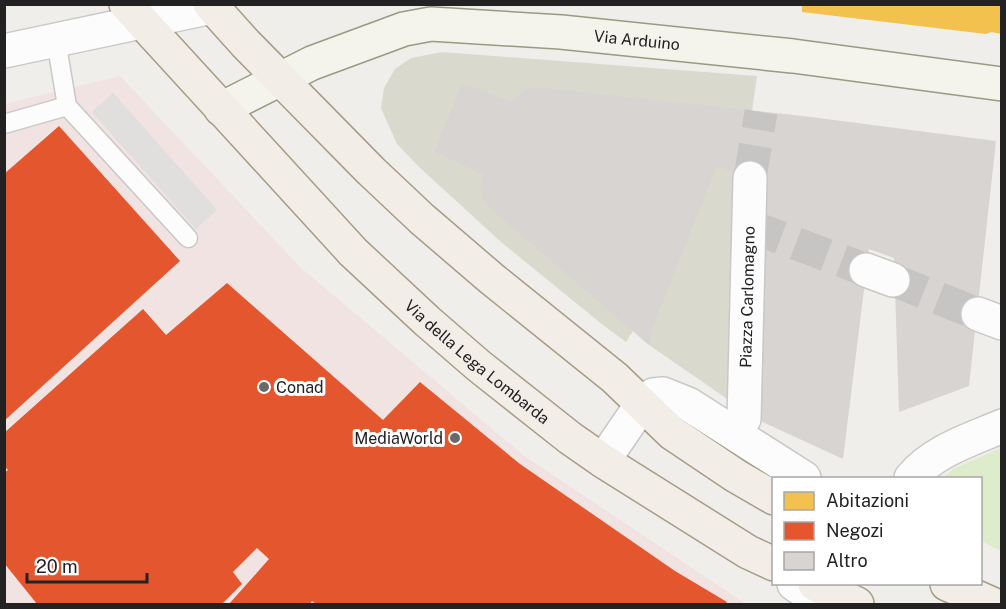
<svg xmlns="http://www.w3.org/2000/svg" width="1006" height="609" viewBox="0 0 1006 609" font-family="'Public Sans',sans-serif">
	<rect width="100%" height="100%" fill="#f0eeeb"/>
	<!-- commercial -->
	<polygon fill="#f1e3e1" points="120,76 300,267 523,455 746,604 5,604 4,104"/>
	<!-- construction -->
	<polygon fill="#d9d9cd" points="442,52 757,76 752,111 736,405 649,345 633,331 626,342 603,325 501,242 418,166 397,144 381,108 384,88 395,69 411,58"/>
	<!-- grass -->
	<polygon fill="#ddeccb" points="1001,448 1001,551 981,541 980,478 943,478 953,469"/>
	<!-- parking -->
	<polygon fill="#e0dfde" points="113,93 217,210 196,229 92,112"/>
	<!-- homes -->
	<polygon fill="#f2c14e" points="802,4 1002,4 1002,34 991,32 986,34 802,12"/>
	<!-- shops -->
	<g fill="#e4572e">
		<polygon points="59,126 180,261 4,421 4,174"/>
		<polygon points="227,283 383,420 420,382 520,464 675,571 727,602 725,604 316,604 312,601 310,604 229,604 269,559 257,548 233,572 242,584 222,604 37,604 4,563 4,473 8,470 4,466 4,433 143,309 166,335"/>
	</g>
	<!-- building -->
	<polygon fill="#d7d4d2" points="462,83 513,102 522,92 534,87 803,116 996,141 969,386 899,412 894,258 869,249 843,459 756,419 759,181 717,166 652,329 649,345 485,204 481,188 485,175 434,152"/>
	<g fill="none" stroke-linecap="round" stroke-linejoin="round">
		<!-- street-tunnel -->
		<g stroke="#c7c5c3" stroke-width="33" stroke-dasharray="33 16" stroke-linecap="butt">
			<polyline points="750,178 761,112"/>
			<polyline points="750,226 866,270"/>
			<polyline points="893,280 978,314"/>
		</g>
		<defs>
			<g id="lane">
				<polyline points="56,40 67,106 188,238"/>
				<polyline points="4,124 67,106"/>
			</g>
			<g id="street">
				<polyline points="4,51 212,7"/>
				<polyline points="866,270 893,280"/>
				<polyline points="978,314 1002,323"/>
				<path id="s1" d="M744 419 750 178"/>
				<polyline points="603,461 642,404 653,395 663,394 688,404 804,478"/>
				<path d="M911 478C933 451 970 440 1002 426"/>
				<polyline points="794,584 823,604"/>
			</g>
			<g id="secondary">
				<path id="s2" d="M221 109 312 63 404 29 431 24 561 32 793 56 1002 84"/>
			</g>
			<g id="primary">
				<path id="s3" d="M126 4 353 252 427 321 479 366 570 438 603 461 748 552 774 564"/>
				<polyline points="210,4 246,44 371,171 422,219 492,279 615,378 672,433 736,476 774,498"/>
				<polyline points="815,584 857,604"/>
				<polyline points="947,584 992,604"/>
			</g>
		</defs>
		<!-- lane casing -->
		<use href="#lane" stroke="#c9c8c7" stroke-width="21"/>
		<!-- street casing -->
		<use href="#street" stroke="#c9c8c7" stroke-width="36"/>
		<!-- secondary casing -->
		<use href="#secondary" stroke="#999a82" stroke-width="36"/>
		<!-- primary casing -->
		<use href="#primary" stroke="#a79c86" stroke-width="36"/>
		<!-- lane -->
		<use href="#lane" stroke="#fdfcfc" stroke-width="18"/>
		<!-- street -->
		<use href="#street" stroke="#fdfcfc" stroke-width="33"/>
		<!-- secondary -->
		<use href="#secondary" stroke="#f4f4ed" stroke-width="33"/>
		<!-- primary -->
		<use href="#primary" stroke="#f3ede7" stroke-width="33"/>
	</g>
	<!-- markers -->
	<g fill="#6a6968" stroke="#fff" stroke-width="2">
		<circle cx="264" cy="387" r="6"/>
		<circle cx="455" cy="438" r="6"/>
	</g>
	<g text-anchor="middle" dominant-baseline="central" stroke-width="6" stroke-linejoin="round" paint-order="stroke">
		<!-- street labels -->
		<g font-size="16" fill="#222" stroke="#fff">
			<text stroke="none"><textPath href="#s2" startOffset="434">Via Arduino</textPath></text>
			<text stroke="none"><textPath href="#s1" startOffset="122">Piazza Carlomagno</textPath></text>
			<text stroke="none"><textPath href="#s3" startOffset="502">Via della Lega Lombarda</textPath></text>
		</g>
		<!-- poi labels -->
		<g font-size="16" fill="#222" stroke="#fff" text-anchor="start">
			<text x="276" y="387">Conad</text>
			<text x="443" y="438" text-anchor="end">MediaWorld</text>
		</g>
	</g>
	<!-- border -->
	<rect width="1006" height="609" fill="none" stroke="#222222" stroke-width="12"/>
	<!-- legend -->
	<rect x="772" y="477" width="210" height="108" fill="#ffffff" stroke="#a7a7a7" stroke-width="1.5"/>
	<rect x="784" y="492" width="30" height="18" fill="#f2c14e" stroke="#a7a7a7" stroke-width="1.5"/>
	<text x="826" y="507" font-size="18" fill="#222222">Abitazioni</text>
	<rect x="784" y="522" width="30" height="18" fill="#e4572e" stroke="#a7a7a7" stroke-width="1.5"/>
	<text x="826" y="537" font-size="18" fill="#222222">Negozi</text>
	<rect x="784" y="552" width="30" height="18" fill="#d7d4d2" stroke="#a7a7a7" stroke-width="1.5"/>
	<text x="826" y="567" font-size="18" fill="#222222">Altro</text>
	<!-- scale -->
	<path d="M27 573v9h120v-9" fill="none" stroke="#222222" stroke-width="3"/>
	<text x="36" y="573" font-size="18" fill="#222222" stroke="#ffffff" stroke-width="4.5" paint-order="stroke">20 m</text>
</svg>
